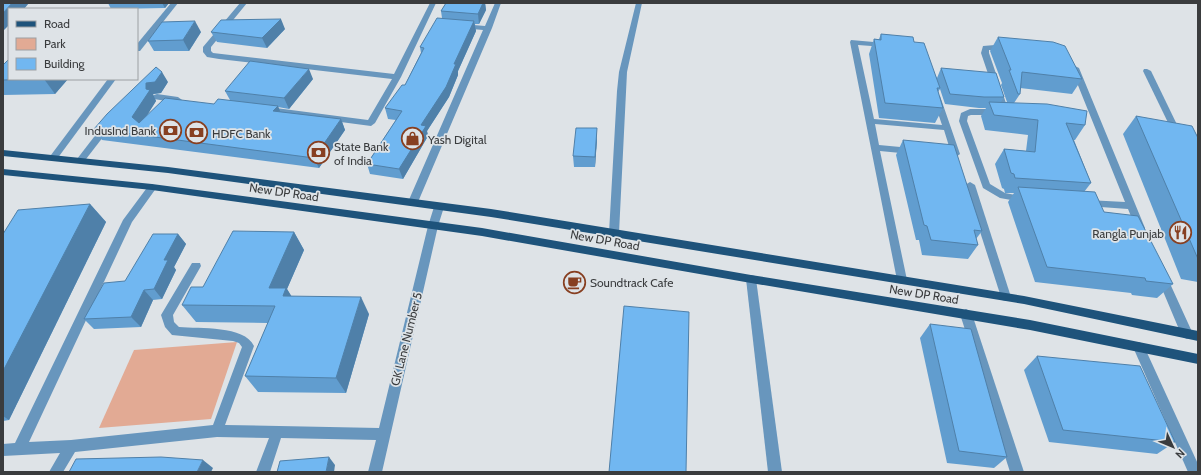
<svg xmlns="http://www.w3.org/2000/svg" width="1201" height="475" viewBox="0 0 1201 475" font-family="Cabin,sans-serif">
	<rect width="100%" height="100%" fill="#dee3e7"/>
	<!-- green -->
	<polygon fill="#e2aa94" points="237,342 211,419 99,428 134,350"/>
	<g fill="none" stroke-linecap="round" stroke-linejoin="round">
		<!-- minor -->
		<g fill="#6896bd" fill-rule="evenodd">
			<polygon points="171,3 178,3 140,51 137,51 137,44"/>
			<polygon points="240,3 247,3 211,47 211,51 213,53 394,74 430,3 436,3 401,77 375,123 371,126 265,112 264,110 265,108 268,107 368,120 392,79 219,59 207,57 203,52 203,47"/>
			<polygon points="495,3 501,3 492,28 418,202 416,204 410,204 408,202 483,30 462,28 458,26 462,24 485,26"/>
			<polygon points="636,3 642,3 627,72 619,233 618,236 610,236 609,233 617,91 619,72"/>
			<polygon points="851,40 885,43 889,45 885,47 858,45 874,119 942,125 933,98 937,95 940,96 960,154 956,157 952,156 944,130 875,124 879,145 911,148 915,151 911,154 880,151 907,280 906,283 902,284 898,283 897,280 850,42"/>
			<polygon points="995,45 1006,46 1010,48 1006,50 989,50 989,53 1009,112 1005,115 971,115 968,116 967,121 990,184 1005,193 1026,197 1028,199 1026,201 1023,202 1000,198 983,188 959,121 961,113 970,109 1000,109 981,53 983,46"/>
			<polygon points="1072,66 1075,66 1079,68 1145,228 1143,231 1137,231 1128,209 1087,206 1082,203 1087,200 1125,202 1071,68"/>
			<polygon points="1144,69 1147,69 1151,71 1182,135 1181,137 1178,138 1174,135 1143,71"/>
			<polygon points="108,79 116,79 57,159 51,159 50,157 51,155"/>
			<polygon points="157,94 178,97 182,100 178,103 154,99 154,95"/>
			<polygon points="107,123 111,126 110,128 83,163 77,163 76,161 77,159 104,124"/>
			<polygon points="970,182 975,185 1011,297 1010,300 1006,301 1002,300 1001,297 965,185"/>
			<path d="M152 184 157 187 132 222 29 442 71 440 213 425 242 347 239 343 233 341 172 335 165 327 161 315 192 263H200L201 266 173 315 174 322 179 327C200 329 244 325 254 346L225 425 379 428 428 226 434 207 439 204 444 207 438 226 382 472H368L376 440 281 438 270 472H256L269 438 217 437 75 452 63 472H49L60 453 3 456V444L15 443 123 220 149 185Z"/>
			<polygon points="1162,273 1166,274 1167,277 1193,334 1191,337 1187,339 1183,337 1181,334 1157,277 1158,274"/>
			<polygon points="751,275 755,276 756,279 782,472 768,472 746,279 747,276"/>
			<polygon points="966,309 970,311 972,314 1024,472 1010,472 960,314 962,311"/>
			<polygon points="1139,342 1143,344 1198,464 1198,472 1188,472 1133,347 1135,344"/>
		</g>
		<!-- major -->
		<g fill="#1e537b" fill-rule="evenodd">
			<polygon points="3,150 168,167 491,209 1024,296 1198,331 1198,341 1024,304 491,217 168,173 3,156"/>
			<polygon points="3,169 152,184 482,228 751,275 1030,320 1198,354 1198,364 1030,330 751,283 482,236 152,190 3,175"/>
		</g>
	</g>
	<!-- wall -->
	<g fill="#619dcf">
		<polygon points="108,3 169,3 165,8 111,9"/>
		<polygon points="446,3 485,3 486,10 479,24 475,24 476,31 458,71 458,75 449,97 427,131 428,136 403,179 370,174 367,164 396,120 388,119 385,108 405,85 421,53 420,47 442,18 441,11"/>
		<polygon points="285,29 267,48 217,42 211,32"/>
		<polygon points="201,32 189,51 154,51 148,41"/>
		<polygon points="881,34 914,42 937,78 941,68 1004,97 1001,102 1007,102 1001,85 1002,83 990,51 998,37 1082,79 1072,94 1020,88 1020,94 1014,103 1085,125 1075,140 1074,140 1091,183 1084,192 1173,284 1157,298 1132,295 1131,293 1035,282 1008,202 1014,193 1005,193 1004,189 1002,188 995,164 1004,149 1026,151 1028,135 985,130 981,116 986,108 979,108 945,104 940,89 938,92 943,108 935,123 879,118 869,54 874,39 879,39"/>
		<polygon points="3,65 68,79 55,94 3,95"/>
		<polygon points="313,79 289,109 278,107 280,112 341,119 345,130 319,168 102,140 94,129 168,82 161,93 153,94 156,101 146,117 214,104 230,100 225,91"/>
		<polygon points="1136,116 1198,138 1198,282 1181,279 1123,134"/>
		<polygon points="597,139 595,167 574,167 573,156"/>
		<polygon points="903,140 982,231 976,239 978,245 968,259 922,255 919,240 916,240 896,155"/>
		<polygon points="90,204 106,222 9,420 3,421 3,234"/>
		<polygon points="294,232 304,250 287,289 291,296 369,314 346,393 258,392 245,376 268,323 196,322 182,305 203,287"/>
		<polygon points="178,234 186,244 174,267 176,270 162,299 153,300 141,327 94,329 84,319"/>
		<polygon points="930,324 1007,457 994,468 947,463 920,338"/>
		<polygon points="1037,356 1175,442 1157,454 1049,442 1024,370"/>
	</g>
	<!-- shaded-wall -->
	<g fill="#4f80a9">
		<polygon points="12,3 29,3 24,9 9,9 9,25 3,31 3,13"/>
		<polygon points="162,3 169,3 165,8"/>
		<polygon points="483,3 485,3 486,10 479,24 478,14"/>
		<polygon points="281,19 285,29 267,48 262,38"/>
		<polygon points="195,21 201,32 189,51 183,40"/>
		<polygon points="474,21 476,31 458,71 458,75 449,97 427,131 428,136 403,179 399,169 421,125 454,64"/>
		<polygon points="309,69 313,79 289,109 284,98"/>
		<polygon points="162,72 168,82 161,93 153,94 156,101 139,128 132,117 146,89 146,83"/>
		<polygon points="44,79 68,79 55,94"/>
		<polygon points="278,106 282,116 273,111"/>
		<polygon points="341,119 345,130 319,168 314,158"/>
		<polygon points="597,128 597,139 595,167 595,157"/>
		<polygon points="90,204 106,222 9,420 3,416 3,371"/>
		<polygon points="294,232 304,250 287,289 297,305 269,288"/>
		<polygon points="178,234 186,244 174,267 176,270 162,299 154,289 164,260"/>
		<polygon points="144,290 153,300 141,327 131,317"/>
		<polygon points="361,297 369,314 346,393 336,378"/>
		<polygon points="329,457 335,465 334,472 326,472"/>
		<polygon points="203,460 213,468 211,472 197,472"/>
	</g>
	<!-- building -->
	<g fill="#71b7f1" stroke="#4f80a9">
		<polygon points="3,3 12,3 3,13"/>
		<polygon points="446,3 483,3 478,14 441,11"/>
		<polygon points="437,18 474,21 454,64 456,64 446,87 421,125 426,126 399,169 367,164 402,111 385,108 402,85 405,85 424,48 420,47"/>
		<polygon points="281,19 262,38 211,32 221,20"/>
		<polygon points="195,21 183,40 148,41 162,22"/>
		<polygon points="881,34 913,37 914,42 924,43 940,88 937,88 943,108 885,103 874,39 881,40"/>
		<polygon points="998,37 1053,42 1065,46 1082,79 1022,72 1020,94 1018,94 1009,70 1011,70"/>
		<polygon points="9,59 9,79 44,79 3,80 3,65"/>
		<polygon points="250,61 309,69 284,98 225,91"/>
		<polygon points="156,67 162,72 155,82 146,83 146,89 150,90 132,117 139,123 165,98 214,104 218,99 278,106 273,111 341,119 314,158 94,129 107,114"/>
		<polygon points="941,68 996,73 1004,97 984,97 950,94"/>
		<polygon points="989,102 1047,104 1087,111 1085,125 1066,123 1091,183 1015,178 1014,174 1011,173 1004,149 1035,152 1038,120 994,115"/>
		<polygon points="1136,116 1192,126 1198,138 1198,259"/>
		<polygon points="576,128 597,128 595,157 573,156"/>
		<polygon points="903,140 954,145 982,231 974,230 978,245 931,240 927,226 924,225"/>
		<polygon points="1018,187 1095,192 1104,212 1138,216 1173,284 1146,281 1145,278 1047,267"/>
		<polygon points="90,204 3,371 3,234 18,210"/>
		<polygon points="233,231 294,232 269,288 286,288 283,296 361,297 336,378 245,376 275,306 182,305 191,287 203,287"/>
		<polygon points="153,234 178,234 164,260 168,260 154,289 144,290 131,317 84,319 104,283 125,281"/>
		<polygon points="624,306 689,312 686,472 609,472"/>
		<polygon points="930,324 971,329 1007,457 959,451"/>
		<polygon points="1037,356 1140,366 1175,442 1063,430"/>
		<polygon points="161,457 203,460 197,472 69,472 76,459"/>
		<polygon points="329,457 326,472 277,472 280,461"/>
	</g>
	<!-- icons -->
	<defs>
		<symbol id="bank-ring" viewBox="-11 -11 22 22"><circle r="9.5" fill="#dee3e7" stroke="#873f21" stroke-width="1.5"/><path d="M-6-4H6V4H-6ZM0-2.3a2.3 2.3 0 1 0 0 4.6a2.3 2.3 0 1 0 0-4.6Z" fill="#873f21"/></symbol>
		<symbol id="shop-ring" viewBox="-11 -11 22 22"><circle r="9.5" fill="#dee3e7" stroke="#873f21" stroke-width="1.5"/><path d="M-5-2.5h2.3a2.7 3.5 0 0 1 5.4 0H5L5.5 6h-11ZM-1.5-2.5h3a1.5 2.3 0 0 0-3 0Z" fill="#873f21"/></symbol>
		<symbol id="restaurant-ring" viewBox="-11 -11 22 22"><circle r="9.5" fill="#dee3e7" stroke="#873f21" stroke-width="1.5"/><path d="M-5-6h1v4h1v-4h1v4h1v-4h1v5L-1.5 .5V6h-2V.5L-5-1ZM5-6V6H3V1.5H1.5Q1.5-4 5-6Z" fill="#873f21"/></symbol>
		<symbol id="cafe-ring" viewBox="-11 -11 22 22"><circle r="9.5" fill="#dee3e7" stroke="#873f21" stroke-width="1.5"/><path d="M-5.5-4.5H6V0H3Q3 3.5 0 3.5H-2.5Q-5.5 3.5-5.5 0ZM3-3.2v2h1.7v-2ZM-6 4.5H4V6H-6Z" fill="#873f21"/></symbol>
	</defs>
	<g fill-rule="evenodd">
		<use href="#bank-ring" x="158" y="118" width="25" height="25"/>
		<use href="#bank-ring" x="184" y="120" width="25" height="25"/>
		<use href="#shop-ring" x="400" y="126" width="25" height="25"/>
		<use href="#bank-ring" x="306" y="140" width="25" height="25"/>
		<use href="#restaurant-ring" x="1168" y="220" width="25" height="25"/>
		<use href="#cafe-ring" x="562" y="270" width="25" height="25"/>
	</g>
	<g text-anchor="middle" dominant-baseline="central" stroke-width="3.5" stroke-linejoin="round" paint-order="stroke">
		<!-- poi labels -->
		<g font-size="12" fill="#3a3c3e" stroke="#dee3e7" text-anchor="start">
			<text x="156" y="130" text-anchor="end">IndusInd Bank</text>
			<text x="212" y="133">HDFC Bank</text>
			<text x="428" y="139">Yash Digital</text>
			<text x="334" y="146">State Bank<tspan x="334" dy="14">of India</tspan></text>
			<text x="1164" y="233" text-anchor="end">Rangla Punjab</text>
			<text x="590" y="282">Soundtrack Cafe</text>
		</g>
		<!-- street labels -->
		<g font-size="12" fill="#3a3c3e" stroke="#dee3e7">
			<text transform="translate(284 192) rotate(8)">New DP Road</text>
			<text transform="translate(605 240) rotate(10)">New DP Road</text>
			<text transform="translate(924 294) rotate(9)">New DP Road</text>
			<text transform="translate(406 339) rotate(-76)">GK Lane Number 5</text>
		</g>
	</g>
	<!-- border -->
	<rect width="1201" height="475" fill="none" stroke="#3a3c3e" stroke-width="8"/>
	<!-- legend -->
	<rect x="8" y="8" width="130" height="72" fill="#dee3e7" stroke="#9ca0a3"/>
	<rect x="16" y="21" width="20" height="6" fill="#1e537b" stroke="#9ca0a3"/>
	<text x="44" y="28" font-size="12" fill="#3a3c3e">Road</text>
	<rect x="16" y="38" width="20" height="12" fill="#e2aa94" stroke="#9ca0a3"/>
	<text x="44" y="48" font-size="12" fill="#3a3c3e">Park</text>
	<rect x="16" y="58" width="20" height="12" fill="#71b7f1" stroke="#9ca0a3"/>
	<text x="44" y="68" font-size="12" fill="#3a3c3e">Building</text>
	<!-- north arrow -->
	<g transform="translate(1173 447) rotate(134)" stroke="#dee3e7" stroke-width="3" paint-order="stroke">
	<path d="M0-3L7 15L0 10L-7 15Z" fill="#3a3c3e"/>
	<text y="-6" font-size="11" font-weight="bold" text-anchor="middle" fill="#3a3c3e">N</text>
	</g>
</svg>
